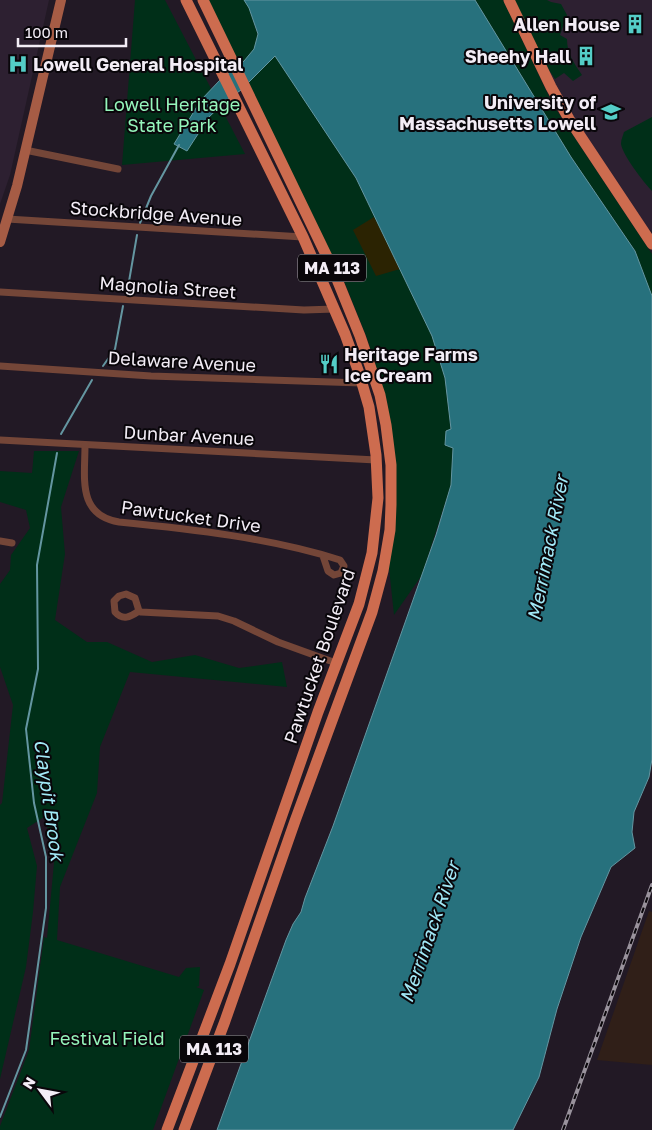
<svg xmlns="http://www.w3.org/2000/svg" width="652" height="1130" viewBox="0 0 652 1130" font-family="'Golos Text',sans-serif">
	<rect width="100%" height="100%" fill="#221925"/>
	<!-- industrial -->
	<polygon fill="#301f18" points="649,911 652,912 652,1065 597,1060"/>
	<!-- built -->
	<g fill="#2d2031">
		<polygon points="0,0 49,0 10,175 0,204"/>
		<polygon points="514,0 652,0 652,231 648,229 561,98"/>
	</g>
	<!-- green -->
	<g fill="#002f18">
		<polygon points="135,0 165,0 245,154 122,165"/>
		<polygon points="208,0 244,0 249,8 258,35 275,55 321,124 356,178 432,336 445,378 453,448 451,485 422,575 394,615 389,568 396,472 387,402 367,338 342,276"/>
		<polygon points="475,0 503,0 553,105 652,254 652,298 635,251 571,157"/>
		<path d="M514 0H547L551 2 561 4 567 15 560 35 567 39C567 54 574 63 582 75L573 81 564 73 555 79 549 70Z"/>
		<path d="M652 117V191C644 183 622 154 621 144 621 139 623 136 624 132Z"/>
		<polygon points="34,451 79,451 61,507 65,554 55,620 87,642 107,642 152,662 195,655 239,668 282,662 287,687 130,672 100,747 97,793 60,887 57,940 179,977 186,968 200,967 199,986 196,987 204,990 153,1130 0,1130 0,1126 29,1050 44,937 47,938 55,852 44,817 27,828 37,866 33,912 26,967 0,1079 0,805 2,803 13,705 0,667 0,584 10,570 11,555 30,528 26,510 0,502 0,471 32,473"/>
	</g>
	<!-- sand -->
	<polygon fill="#2b2302" points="374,217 400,269 376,276 353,230"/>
	<!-- water -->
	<polygon fill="#27717d" stroke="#6496a1" points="244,0 475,0 571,157 635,251 652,296 652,759 649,777 634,812 632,832 635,848 611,867 581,937 557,1009 539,1077 513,1130 217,1130 286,940 293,924 301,912 305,898 333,826 436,535 451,485 453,448 445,445 446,431 451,429 445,378 432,336 356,178 275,56 241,90 227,100 209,117 187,151 174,144 201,100 220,80 244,61 254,49 258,34 249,8"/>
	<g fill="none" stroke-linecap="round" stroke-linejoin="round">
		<!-- stream -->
		<g stroke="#6496a1" stroke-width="2">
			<polyline points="140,223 151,196 179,145"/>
			<polyline points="127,293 137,235"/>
			<polyline points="103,366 115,349 123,306"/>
			<polyline points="61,434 92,380"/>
			<polyline points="0,1117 26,1050 46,908 46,857 34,803 26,729 38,669 37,565 57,453"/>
		</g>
		<!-- street -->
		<g stroke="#744638" stroke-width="7">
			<polyline points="25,150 118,169"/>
			<polyline points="7,219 303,237"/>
			<polyline points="0,292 304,310 335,309"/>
			<polyline points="0,366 151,376 362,383"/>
			<polyline points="0,440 376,460"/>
			<path d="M85 445C85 478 77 515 119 522 190 529 272 538 340 560L344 566 341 573 334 575 328 571 323 556"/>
			<polyline points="0,541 12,543"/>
			<path d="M139 611C130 617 123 621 115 612L114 601 119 596 126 594 135 598 139 611 141 612 218 616 234 621 278 642 336 663"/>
		</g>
		<!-- secondary -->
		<polyline stroke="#a65c45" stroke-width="10" points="0,242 17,186 61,0"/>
		<!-- primary -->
		<g stroke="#cd6c4f" stroke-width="11">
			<polyline points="509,0 551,87 569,119 652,244"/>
			<polyline points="167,1130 230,964 318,712 359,604 372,553 378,498 376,455 369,407 359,373 345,334 303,237 186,0"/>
			<polyline points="184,1130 225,1021 295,821 372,612 383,571 390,530 391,505 391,465 386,425 380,395 360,336 332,267 203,0"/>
		</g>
		<defs>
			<polyline id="rail" points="563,1130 652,885"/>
		</defs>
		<!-- rail casing -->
		<use href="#rail" stroke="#99929c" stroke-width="4"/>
		<!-- rail -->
		<use href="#rail" stroke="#09060a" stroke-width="2" stroke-dasharray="5.5" stroke-linecap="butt"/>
	</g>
	<!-- icons -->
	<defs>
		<symbol id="building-bare" viewBox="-9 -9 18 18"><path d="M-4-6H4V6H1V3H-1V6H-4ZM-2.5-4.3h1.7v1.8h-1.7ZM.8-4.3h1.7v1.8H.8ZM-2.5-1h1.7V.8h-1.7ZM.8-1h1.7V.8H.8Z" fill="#54cdc7" stroke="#09060a" stroke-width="2.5" paint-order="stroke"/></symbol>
		<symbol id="hospital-bare" viewBox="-9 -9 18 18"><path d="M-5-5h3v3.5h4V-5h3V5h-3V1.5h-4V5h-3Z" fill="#54cdc7" stroke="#09060a" stroke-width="2.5" paint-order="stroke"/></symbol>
		<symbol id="university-bare" viewBox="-9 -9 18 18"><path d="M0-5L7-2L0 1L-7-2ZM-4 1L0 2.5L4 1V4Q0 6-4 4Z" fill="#54cdc7" stroke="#09060a" stroke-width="2.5" paint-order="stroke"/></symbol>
		<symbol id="restaurant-bare" viewBox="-9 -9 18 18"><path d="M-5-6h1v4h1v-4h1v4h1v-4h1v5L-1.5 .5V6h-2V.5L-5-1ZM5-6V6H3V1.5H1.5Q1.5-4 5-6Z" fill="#54cdc7" stroke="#09060a" stroke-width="2.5" paint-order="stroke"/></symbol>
	</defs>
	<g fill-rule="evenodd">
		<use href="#building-bare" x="621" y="10" width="28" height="28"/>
		<use href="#building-bare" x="572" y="42" width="28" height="28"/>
		<use href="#hospital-bare" x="4" y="50" width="28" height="28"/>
		<use href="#university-bare" x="597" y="98" width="28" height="28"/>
		<use href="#restaurant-bare" x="315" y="350" width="28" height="28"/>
	</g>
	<g text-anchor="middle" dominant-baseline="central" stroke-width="4" stroke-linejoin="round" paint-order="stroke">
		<!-- shield labels -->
		<g fill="#09060a" stroke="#ada8af" stroke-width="1">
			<rect x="298" y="254.5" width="68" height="27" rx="4"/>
			<rect x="180" y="1035.5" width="68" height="27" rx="4"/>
		</g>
		<g font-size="16" font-weight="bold" fill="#f3edf6">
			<text x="332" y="268">MA 113</text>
			<text x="214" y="1049">MA 113</text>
		</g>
		<!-- poi labels -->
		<g font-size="18" font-weight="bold" fill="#f3edf6" stroke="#09060a" text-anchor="end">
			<text x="620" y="24">Allen House</text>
			<text x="571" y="56">Sheehy Hall</text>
			<text x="33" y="64" text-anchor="start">Lowell General Hospital</text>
			<text x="596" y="102">University of<tspan x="596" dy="21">Massachusetts Lowell</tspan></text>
			<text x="344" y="354" text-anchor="start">Heritage Farms<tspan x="344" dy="21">Ice Cream</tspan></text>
		</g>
		<!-- park labels -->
		<g font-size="18" fill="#95f5bb" stroke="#09060a">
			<text x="172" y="104">Lowell Heritage<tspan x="172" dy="21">State Park</tspan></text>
			<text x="107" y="1038">Festival Field</text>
		</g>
		<!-- street labels -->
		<g font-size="18" fill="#f3edf6" stroke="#09060a">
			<text transform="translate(156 213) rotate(4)">Stockbridge Avenue</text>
			<text transform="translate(168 287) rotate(4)">Magnolia Street</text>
			<text transform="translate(182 361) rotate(3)">Delaware Avenue</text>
			<text transform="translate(189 435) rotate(3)">Dunbar Avenue</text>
			<text transform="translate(191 516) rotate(8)">Pawtucket Drive</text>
			<text transform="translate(319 656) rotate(-71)">Pawtucket Boulevard</text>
		</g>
		<!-- water labels -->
		<g font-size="19" font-style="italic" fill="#a2e9f7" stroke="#09060a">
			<text transform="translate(547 548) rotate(-79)">Merrimack River</text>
			<text transform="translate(50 800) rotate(82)">Claypit Brook</text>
			<text transform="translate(429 932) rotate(-71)">Merrimack River</text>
		</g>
	</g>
	<!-- north arrow -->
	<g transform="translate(40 1090) rotate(302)" stroke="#09060a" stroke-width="4" paint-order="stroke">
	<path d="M0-4L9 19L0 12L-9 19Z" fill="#f3edf6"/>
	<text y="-8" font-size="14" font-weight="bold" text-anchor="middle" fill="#f3edf6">N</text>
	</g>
	<!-- scale -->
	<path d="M18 38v8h108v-8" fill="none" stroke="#f3edf6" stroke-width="2.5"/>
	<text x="25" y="38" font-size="15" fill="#f3edf6" stroke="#09060a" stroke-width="4" paint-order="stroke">100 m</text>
</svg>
